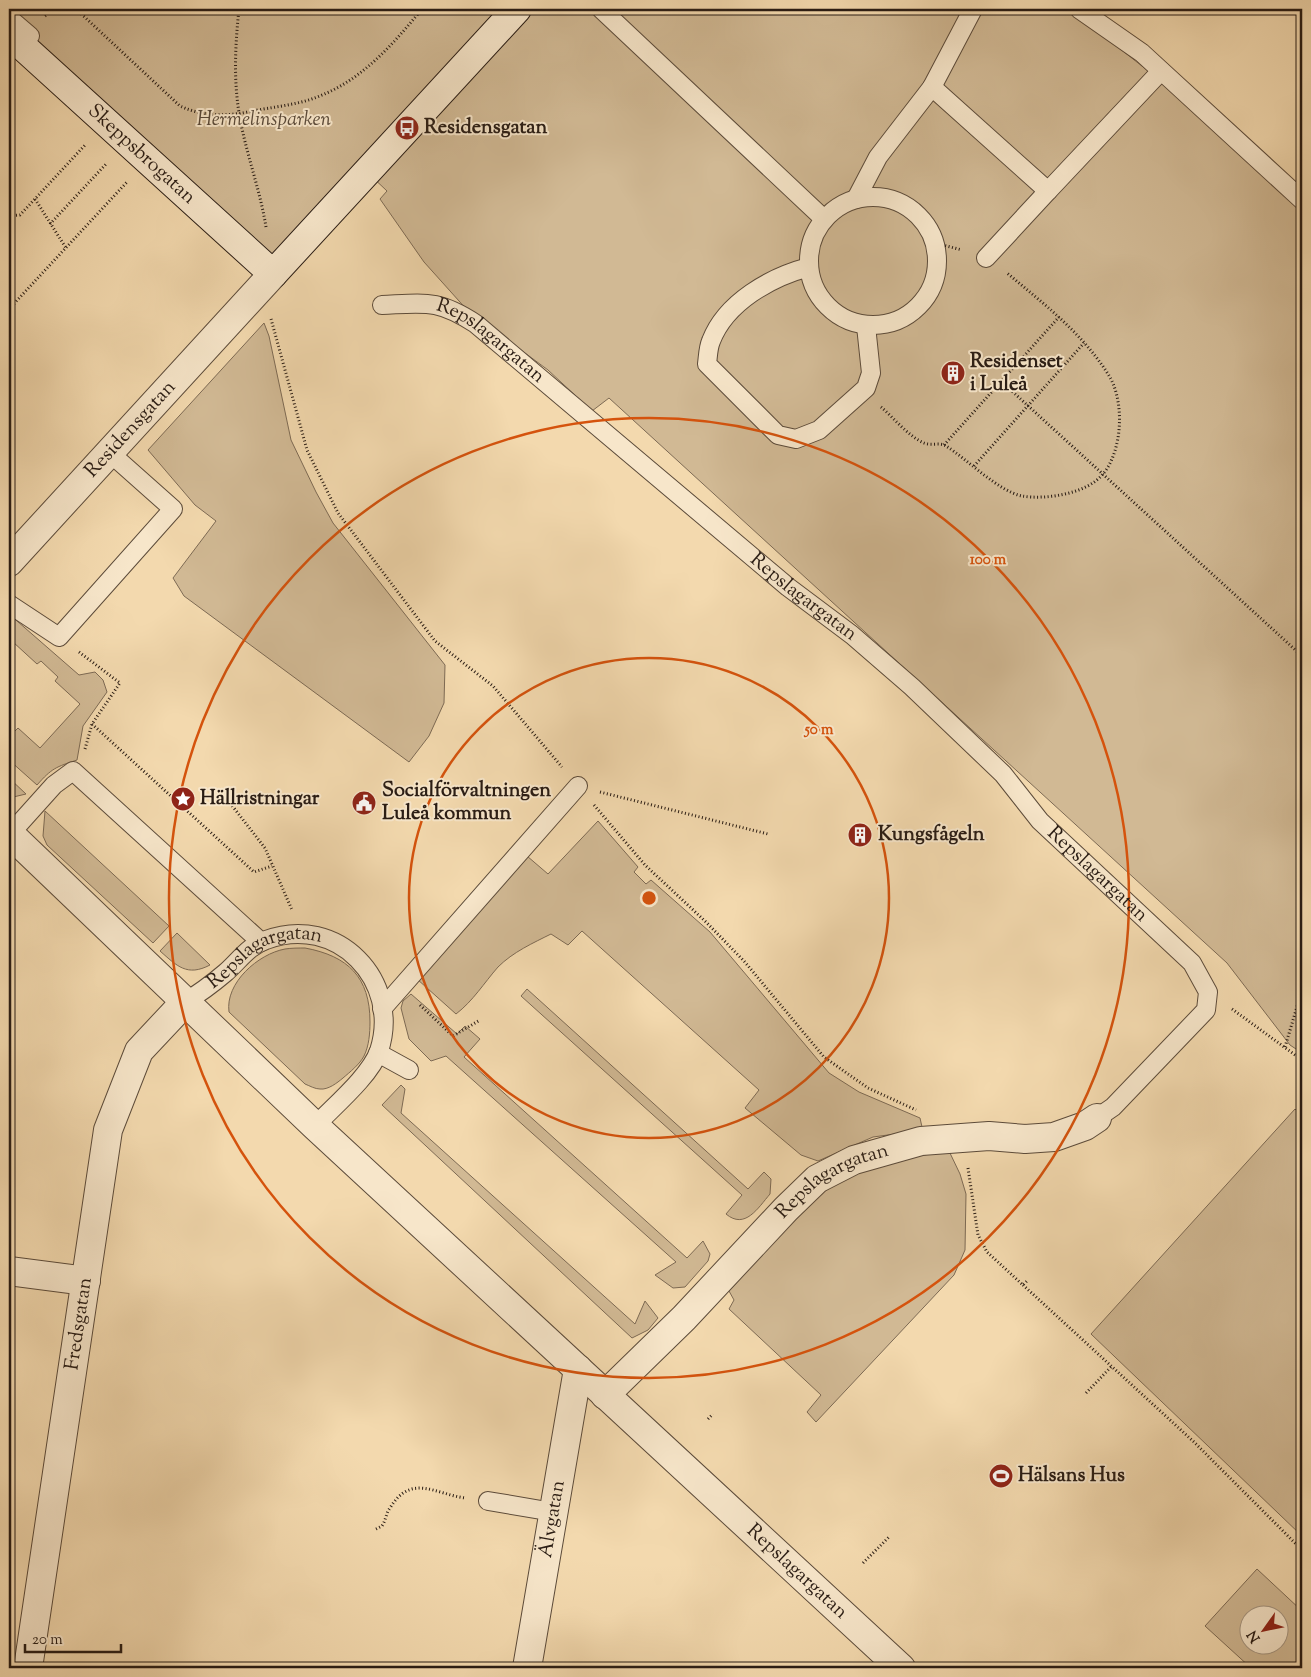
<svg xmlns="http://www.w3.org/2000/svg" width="1311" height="1677" viewBox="0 0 1311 1677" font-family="'Sorts Mill Goudy',serif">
	<rect width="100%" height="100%" fill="#f3d9ae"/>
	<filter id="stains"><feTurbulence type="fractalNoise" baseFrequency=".004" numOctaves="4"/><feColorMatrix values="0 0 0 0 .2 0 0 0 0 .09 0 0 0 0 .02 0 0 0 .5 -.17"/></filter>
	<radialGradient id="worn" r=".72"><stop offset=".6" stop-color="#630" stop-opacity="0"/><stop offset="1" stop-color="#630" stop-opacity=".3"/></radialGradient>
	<!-- green -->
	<g fill="#d1b994" stroke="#7d6a54" fill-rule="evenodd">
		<polygon points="9,9 1070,9 1302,193 1302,1053 1290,1045 1227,963 609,398 592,411 548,370 468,311 424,262 380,199 387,191 368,173 274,269 9,36"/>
		<polygon points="264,323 269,336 291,440 316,492 333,523 445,665 444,703 429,736 409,762 184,596 173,578 216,521 195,505 148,450"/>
		<path d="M9 614 79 675 95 672 103 680 107 692 83 726 77 760C56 767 52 768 37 785L9 760V735L10 736 18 728 40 748 80 704 55 681 58 677 41 661 37 664 13 642 9 647Z"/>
		<polygon points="9,778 26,794 9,798"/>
		<polygon points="45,811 169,926 153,943 47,845 43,836"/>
		<path d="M598 821 638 867 634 872 646 884 651 880 710 932 829 1073 859 1092 920 1118 922 1127 917 1131 873 1137 818 1161 801 1155 745 1108 759 1090 582 931 568 945 551 934C533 943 513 952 498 967 484 983 473 1001 456 1014L417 979 527 856 548 874Z"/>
		<path d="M177 933 210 965C187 977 177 966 160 951Z"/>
		<path d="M305 948C348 956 370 977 370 1022 370 1033 369 1046 364 1056 360 1064 350 1072 343 1078 337 1083 328 1090 320 1089 315 1089 310 1086 305 1084L229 1012C225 983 258 954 285 949 291 948 299 948 305 948Z"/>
		<path d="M527 989 748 1189 764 1172 771 1179 770 1194C758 1208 745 1230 726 1214L742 1195 521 996Z"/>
		<polygon points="411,994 457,1034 465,1026 480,1039 464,1057 687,1258 703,1241 710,1254 708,1261 685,1287 673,1288 655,1275 676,1262 446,1056 431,1061 409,1039 401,1008 403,1001"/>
		<polygon points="401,1085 405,1089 401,1113 635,1324 645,1301 658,1318 648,1330 632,1338 382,1105"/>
		<polygon points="1295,1109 1302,1116 1302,1536 1091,1334"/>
		<path d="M949 1151 960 1174 966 1194 965 1250 954 1275 816 1422 807 1412 821 1395 729 1309 734 1300 729 1291C758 1259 801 1204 837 1183 872 1163 910 1157 949 1151Z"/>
		<path d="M1257 1569 1302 1611V1668H1251L1205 1626ZM1248 1614H1278V1644H1248Z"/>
	</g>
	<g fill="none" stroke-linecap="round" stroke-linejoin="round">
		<defs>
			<g id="lane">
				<polyline points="601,9 824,219"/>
				<polyline points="1079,9 1142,53 1302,200"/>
				<polyline points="9,18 30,36"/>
				<polyline points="932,87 973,9"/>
				<polyline points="1048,191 1161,71"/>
				<circle cx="873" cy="261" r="64"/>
				<polyline points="856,199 878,157 932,87 1048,191 986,258"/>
				<path d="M809 267C771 277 726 302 711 341 708 348 708 357 707 364L778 435 796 439 819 430 866 388 871 373 866 326"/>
				<path id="s1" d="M382 305C426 303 438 299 476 324L788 587 852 635 912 687 1003 774 1040 821 1192 963 1208 992 1206 1010 1113 1107 1097 1118"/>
				<polyline points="9,604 59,637 173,509 110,453"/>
				<polyline points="10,834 54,785 73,771 261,942"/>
				<path id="s2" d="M185 1002C200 993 212 984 225 973 239 961 248 946 266 940 337 913 402 981 379 1051 370 1076 334 1106 315 1126"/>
				<polyline points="382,1009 578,786"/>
				<polyline points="378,1053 409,1070"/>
				<polyline points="488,1501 553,1512"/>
			</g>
			<g id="street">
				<path id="s3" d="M9 562 273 274"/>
				<path id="s4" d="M9 833 315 1126 901 1668"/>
				<polyline points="9,1271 86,1281"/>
				<path id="s5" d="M605 1395 684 1318 786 1209 817 1179 854 1160 921 1141 989 1136 1025 1139 1054 1137 1085 1126 1097 1118"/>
				<path id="s6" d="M28 1668 108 1130 139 1051 185 1002"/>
				<path id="s7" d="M527 1668 578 1369"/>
			</g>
			<g id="secondary">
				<path id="s8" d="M9 34 273 274 517 9"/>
			</g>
		</defs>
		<!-- lane casing -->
		<use href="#lane" stroke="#5c4b3a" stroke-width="20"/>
		<!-- street casing -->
		<use href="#street" stroke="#5c4b3a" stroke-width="30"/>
		<!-- secondary casing -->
		<use href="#secondary" stroke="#291c14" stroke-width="30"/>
		<!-- path -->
		<g stroke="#291c14" stroke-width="3" stroke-dasharray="1 2.5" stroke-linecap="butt">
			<path d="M76 9 180 106C206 118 230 116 258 110 280 106 302 104 322 95 364 78 394 43 422 9"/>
			<path d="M239 9C236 37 234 68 237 97 241 141 259 183 266 227"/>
			<polyline points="45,16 54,9"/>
			<polyline points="35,199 66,248"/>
			<polyline points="9,216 20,215 86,144"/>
			<polyline points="50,224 107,163"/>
			<polyline points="935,243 962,250"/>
			<polyline points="9,309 127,182"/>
			<polyline points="271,319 307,450 338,513 435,641 493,686 562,767"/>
			<polyline points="1002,382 1302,656"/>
			<path d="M881 407C894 418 908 436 924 443 931 446 940 442 946 446 967 459 998 491 1022 496 1045 500 1087 494 1103 474 1123 450 1125 400 1108 374 1082 333 1044 304 1007 273"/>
			<polyline points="944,445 1059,317"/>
			<polyline points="974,466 1084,343"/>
			<polyline points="79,652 120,683 92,724 85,749"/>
			<polyline points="92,724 254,872 272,866"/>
			<polyline points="600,792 768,834"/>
			<polyline points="230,803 265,848 292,910"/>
			<polyline points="594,805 645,865 706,922 744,961 824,1057 868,1088 916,1110"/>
			<polyline points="420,1005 453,1036 480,1020"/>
			<polyline points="1232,1009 1302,1060"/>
			<polyline points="1285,1047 1302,990"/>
			<polyline points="968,1168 978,1235 987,1252 1023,1285 1028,1280"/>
			<polyline points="1023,1285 1194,1442 1302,1550"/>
			<polyline points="1086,1393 1112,1366"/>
			<polyline points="708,1419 713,1414"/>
			<path d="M376 1529 382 1526C386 1520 386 1513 390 1508 411 1473 435 1494 465 1498"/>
			<polyline points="863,1563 890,1536"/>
		</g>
		<!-- lane -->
		<use href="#lane" stroke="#f7e6ca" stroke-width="18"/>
		<!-- street -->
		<use href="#street" stroke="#f7e6ca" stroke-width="28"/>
		<!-- secondary -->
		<use href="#secondary" stroke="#f7e6ca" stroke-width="28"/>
	</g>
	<!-- distance rings -->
	<g fill="none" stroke="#d5530d" stroke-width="2.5">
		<circle cx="649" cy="898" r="240"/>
		<circle cx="649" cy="898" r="480"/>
	</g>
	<!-- icons -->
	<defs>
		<symbol id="bus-disc" viewBox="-11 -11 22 22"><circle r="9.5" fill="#8f2418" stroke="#f7e6ca"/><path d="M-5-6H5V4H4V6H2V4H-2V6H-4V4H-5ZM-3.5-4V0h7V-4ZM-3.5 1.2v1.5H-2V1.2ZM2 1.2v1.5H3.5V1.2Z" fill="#fff"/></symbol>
		<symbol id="building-disc" viewBox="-11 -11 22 22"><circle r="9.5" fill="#8f2418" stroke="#f7e6ca"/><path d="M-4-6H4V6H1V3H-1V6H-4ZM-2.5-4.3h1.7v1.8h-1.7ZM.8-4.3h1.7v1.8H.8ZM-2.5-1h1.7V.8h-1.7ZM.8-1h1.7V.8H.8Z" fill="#fff"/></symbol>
		<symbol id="sight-disc" viewBox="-11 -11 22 22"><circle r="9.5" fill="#8f2418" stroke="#f7e6ca"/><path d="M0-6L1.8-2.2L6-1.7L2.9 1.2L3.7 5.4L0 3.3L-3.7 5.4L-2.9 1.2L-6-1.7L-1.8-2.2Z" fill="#fff"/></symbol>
		<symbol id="civic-disc" viewBox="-11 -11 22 22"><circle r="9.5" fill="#8f2418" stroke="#f7e6ca"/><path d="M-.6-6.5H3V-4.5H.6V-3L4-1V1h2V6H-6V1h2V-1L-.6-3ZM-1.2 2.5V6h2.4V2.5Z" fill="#fff"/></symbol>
		<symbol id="stadium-disc" viewBox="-11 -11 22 22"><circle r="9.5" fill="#8f2418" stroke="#f7e6ca"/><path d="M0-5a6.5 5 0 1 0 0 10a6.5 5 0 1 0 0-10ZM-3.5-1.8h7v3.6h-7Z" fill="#fff"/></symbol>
	</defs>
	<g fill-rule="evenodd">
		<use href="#bus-disc" x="393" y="114" width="28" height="28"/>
		<use href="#building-disc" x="939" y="359" width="28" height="28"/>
		<use href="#sight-disc" x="169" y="785" width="28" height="28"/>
		<use href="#civic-disc" x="350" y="789" width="28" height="28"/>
		<use href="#building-disc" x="846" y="821" width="28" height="28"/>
		<use href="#stadium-disc" x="987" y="1462" width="28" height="28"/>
	</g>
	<g text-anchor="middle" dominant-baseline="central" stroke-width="4" stroke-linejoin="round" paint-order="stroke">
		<!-- park labels -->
		<g font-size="20" font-style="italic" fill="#5b4b3a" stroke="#f7e6ca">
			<text x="264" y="120">Hermelinsparken</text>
		</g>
		<!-- poi labels -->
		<g font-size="20" font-weight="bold" fill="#291c14" stroke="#f7e6ca" text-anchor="start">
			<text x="424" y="128">Residensgatan</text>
			<text x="970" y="362">Residenset<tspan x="970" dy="23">i Luleå</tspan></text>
			<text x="382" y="791">Socialförvaltningen<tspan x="382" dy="23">Luleå kommun</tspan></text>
			<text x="200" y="799">Hällristningar</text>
			<text x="878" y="835">Kungsfågeln</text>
			<text x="1018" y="1476">Hälsans Hus</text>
		</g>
		<!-- street labels -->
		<g font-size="20" fill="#291c14" stroke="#f7e6ca">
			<text stroke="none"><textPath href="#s8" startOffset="179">Skeppsbrogatan</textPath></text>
			<text stroke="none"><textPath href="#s1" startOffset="120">Repslagargatan</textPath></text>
			<text stroke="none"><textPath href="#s3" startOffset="180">Residensgatan</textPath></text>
			<text stroke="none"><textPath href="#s1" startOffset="525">Repslagargatan</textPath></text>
			<text stroke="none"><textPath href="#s1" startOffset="930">Repslagargatan</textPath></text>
			<text stroke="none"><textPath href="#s2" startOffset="95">Repslagargatan</textPath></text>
			<text stroke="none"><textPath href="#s5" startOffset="315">Repslagargatan</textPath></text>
			<text stroke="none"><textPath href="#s6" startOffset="348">Fredsgatan</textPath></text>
			<text stroke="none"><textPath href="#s7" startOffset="151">Älvgatan</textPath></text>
			<text stroke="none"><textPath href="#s4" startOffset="1080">Repslagargatan</textPath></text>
		</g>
	</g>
	<circle cx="649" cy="898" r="8" fill="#d5530d" stroke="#f7e6ca" stroke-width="2.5"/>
	<g font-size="15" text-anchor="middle" font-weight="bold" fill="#d5530d" stroke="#f7e6ca" stroke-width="4" stroke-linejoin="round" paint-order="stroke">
		<text x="988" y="564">100 m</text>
		<text x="819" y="734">50 m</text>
	</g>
	<!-- margin -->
	<rect width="1311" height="1677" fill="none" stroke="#f3d9ae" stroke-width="30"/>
	<rect x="10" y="10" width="1291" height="1657" fill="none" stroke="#291c14" stroke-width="2.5"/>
	<rect x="15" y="15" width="1281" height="1647" fill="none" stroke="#291c14"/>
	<!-- north arrow -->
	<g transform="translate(1264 1630) rotate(237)"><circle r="24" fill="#f7e6ca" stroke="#a59581"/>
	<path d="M0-4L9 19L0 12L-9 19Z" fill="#8f2418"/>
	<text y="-8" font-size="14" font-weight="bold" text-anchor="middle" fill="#291c14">N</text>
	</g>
	<!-- scale -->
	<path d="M25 1644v8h96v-8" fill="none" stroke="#291c14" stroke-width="2.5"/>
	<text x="32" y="1644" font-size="15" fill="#291c14" stroke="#f7e6ca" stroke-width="4" paint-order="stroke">20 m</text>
	<rect width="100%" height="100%" filter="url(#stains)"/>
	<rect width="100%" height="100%" fill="url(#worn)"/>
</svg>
